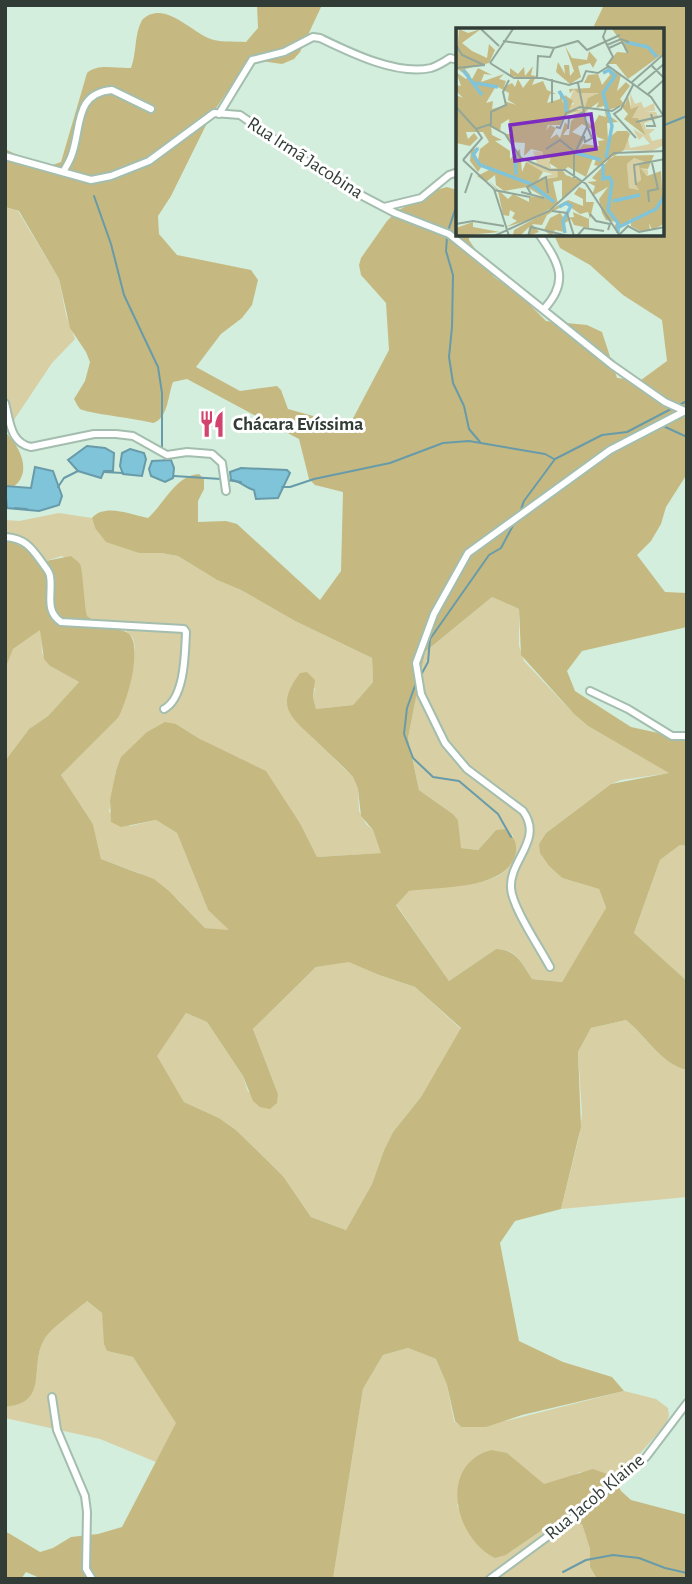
<svg xmlns="http://www.w3.org/2000/svg" width="692" height="1584" viewBox="0 0 692 1584" font-family="'Alegreya Sans',sans-serif">
	<rect width="100%" height="100%" fill="#d3eedd"/>
	<!-- green -->
	<g fill="#d8cfa4">
		<polygon points="5,207 18,211 59,279 66,315 75,339 52,363 6,432"/>
		<polygon points="59,513 92,518 95,528 139,553 161,553 178,556 217,580 241,590 295,621 372,658 373,682 353,705 316,709 313,697 315,689 307,672 313,738 353,777 358,789 359,811 366,824 373,830 382,853 317,857 301,825 294,817 200,739 176,724 116,771 109,812 130,826 156,820 177,833 208,910 231,931 205,928 177,899 139,873 101,859 93,824 61,775 118,718 134,665 135,647 133,638 126,631 105,626 86,616 82,596 82,571 62,556 46,561 29,548 5,538 5,520 19,521"/>
		<path d="M492 597 519 609V646L524 661 574 714 588 726 670 773 621 780 611 784 546 833 539 844 541 853 549 866 562 878 599 889 606 909 562 982 532 979C522 963 516 948 496 949L449 981 396 904C400 899 405 892 412 890 447 880 526 897 513 835L496 830 478 850 460 848 458 820 453 814 419 790 408 738 425 652Z"/>
		<polygon points="41,629 42,653 50,666 79,682 48,716 29,729 5,761 7,662 13,649"/>
		<polygon points="680,845 687,846 687,981 634,933 660,860"/>
		<polygon points="349,961 379,975 415,987 461,1029 421,1097 393,1132 384,1150 372,1184 346,1230 311,1217 283,1176 236,1130 219,1118 184,1102 156,1056 186,1013 207,1022 243,1076 248,1092 278,1094 253,1029 316,967"/>
		<path d="M626 1020C645 1036 662 1064 687 1070V1197L561 1209 579 1137 582 1114 578 1052 591 1028Z"/>
		<path d="M87 1301 102 1313 107 1351 133 1357 177 1423 156 1462 100 1439 5 1418V1407C50 1403 29 1363 45 1337 50 1328 78 1309 87 1301Z"/>
		<polygon points="408,1348 436,1359 447,1385 454,1421 461,1427 510,1420 624,1391 656,1399 668,1408 669,1416 665,1425 616,1481 580,1472 571,1477 544,1485 507,1453 457,1505 471,1537 506,1555 551,1524 582,1524 590,1549 590,1567 597,1579 333,1579 363,1389 383,1355"/>
	</g>
	<!-- forest -->
	<g fill="#c5b981" fill-rule="evenodd">
		<path d="M257 5H322L300 52 294 59 282 64 261 61 246 64 210 117 171 196 158 216 159 234 177 255 251 270 258 280 252 305 242 318 221 334 196 367 240 391 277 386 281 390 288 409 349 426 389 350 386 303 361 275 359 265 361 258 387 221 397 211 436 190 447 187 457 190 458 234 469 235V240L494 277 523 298 546 321 587 325 602 332 617 378 641 380 667 361 662 320 623 295 590 265 560 248 554 235 662 234V30H592L604 5H687V474L666 507 661 524 651 541 637 555 665 592 687 593V627L582 651 567 671 575 691 631 727 672 736 687 734V846L680 845 660 860 634 933 687 981V1070C661 1064 646 1036 626 1020L591 1028 578 1052 581 1127 561 1209 515 1221 500 1243 519 1341 563 1362 612 1377 624 1391 522 1415 486 1427H461L455 1421 447 1385 436 1359 408 1348 383 1355 363 1389 333 1579H42L26 1572 21 1579H5V1531L40 1552 53 1548 71 1537 98 1534 122 1527 176 1423 133 1357 107 1351 104 1344 102 1313 87 1301C78 1309 50 1329 45 1338 28 1365 51 1403 5 1407V761L29 729 48 716 79 682 50 666 44 659 40 630 13 649 5 669V538L29 548 46 561 71 556C73 558 78 561 80 564 83 569 84 606 87 616 93 620 100 624 107 626 113 629 122 629 128 633 144 645 127 702 118 718L61 775 93 824 101 859 154 879 169 891 205 928 229 930 208 910 177 833 156 820 121 827 111 822 110 800 116 771 121 757 147 732 165 722 176 724 200 739 266 771 301 825 317 857 381 853 373 830 361 816 358 789 353 777C341 764 326 751 313 738 288 715 276 705 300 673L307 672 315 680 313 697 316 709 353 705 373 682 372 658 295 621 241 590 217 580 178 556 161 553H139L106 542 95 528 92 518C105 503 131 515 148 518 164 504 176 475 199 474L204 479V489L198 501V522L226 521 237 524 320 600 341 571 343 492 315 485 309 479 299 439 187 379 173 382C168 395 168 419 153 423 139 419 86 413 80 409 77 406 76 402 74 399L85 381 90 362 86 352 70 328 59 279 19 211 5 207V149L44 168 61 162 87 73C98 63 117 69 131 68 137 52 134 35 142 20 163 0 188 29 208 38 218 43 235 41 246 42L258 28ZM492 597 519 609 521 655 574 714 588 726 669 773 611 784 546 833 539 844 540 853 549 866 562 878 599 889 606 908 562 982 532 979C522 963 516 949 496 949L449 981 396 905 409 891C438 886 509 891 516 852 517 842 513 835 506 829L496 830 478 850 461 848 458 820 453 814 419 790 408 738 425 652ZM349 962 379 975 415 987 461 1028 421 1097 393 1132 384 1150 372 1184 346 1230 311 1217 283 1176 236 1130 219 1118 184 1102 157 1056 186 1013 207 1022 243 1076 253 1101 260 1107 270 1109 277 1103 278 1094 253 1029 316 967Z"/>
		<path d="M5 432C23 449 35 480 5 491Z"/>
		<path d="M491 1450 507 1453 544 1484 593 1469 607 1474 616 1481 621 1491 631 1500 684 1514 687 1513V1579H597L590 1567V1549L582 1524H551L506 1555 495 1558C454 1538 438 1465 491 1450Z"/>
	</g>
	<!-- water -->
	<g fill="#80c4da" stroke="#689ba9" stroke-width="2">
		<polygon points="87,446 105,448 114,453 113,471 104,471 101,478 78,471 68,460"/>
		<polygon points="130,449 144,453 146,459 142,476 123,474 120,466 122,453"/>
		<polygon points="171,460 174,468 173,478 165,482 151,476 149,469 152,461"/>
		<polygon points="35,467 53,471 62,496 59,505 39,511 7,508 5,486 31,488"/>
		<path d="M241 468 287 470 290 473 278 498 256 499 254 490C245 488 241 481 231 480L230 472Z"/>
	</g>
	<g fill="none" stroke-linecap="round" stroke-linejoin="round">
		<!-- stream -->
		<g stroke="#689ba9" stroke-width="2">
			<polyline points="456,82 458,115"/>
			<polyline points="662,126 687,116"/>
			<polyline points="94,196 111,244 124,295 158,367 162,393 162,450"/>
			<polyline points="448,231 458,201"/>
			<polyline points="447,237 446,251 453,275 452,327 449,357 453,383 464,406 469,429 480,442"/>
			<polyline points="679,405 687,401"/>
			<polyline points="661,425 687,437"/>
			<polyline points="104,472 123,473"/>
			<polyline points="174,476 221,479"/>
			<polyline points="226,480 241,482"/>
			<polyline points="58,487 64,478 78,471"/>
			<polyline points="282,487 290,487 314,479 390,463 443,443 469,441 545,454 554,459"/>
			<polyline points="15,508 27,509"/>
			<polyline points="520,512 524,501 555,459 602,435 627,432 671,409"/>
			<polyline points="421,675 428,662 430,639 489,555 501,548 516,520"/>
			<polyline points="416,683 407,708 404,734 413,758 433,777 459,781 498,814 511,837"/>
			<polyline points="563,1572 586,1560 613,1555 639,1558 665,1568 687,1573"/>
		</g>
		<defs>
			<g id="street">
				<path d="M219 114 252 60 284 52 313 37 320 38C349 52 397 76 431 68 437 66 444 62 450 58L458 60"/>
				<polyline points="5,156 91,180 111,176 149,161 214,113 240,115 334,181 395,213 449,234 612,365 665,402 687,412"/>
				<path d="M63 172C66 167 69 162 71 157 82 130 73 93 112 90L151 109"/>
				<polyline points="384,207 421,198 449,175 458,172"/>
				<path d="M539 234C559 263 570 281 544 309"/>
				<path d="M5 403C10 421 10 443 31 447L94 434H116L133 436 167 455 187 452 212 454 222 463 226 491"/>
				<path d="M5 537C24 538 31 547 41 561 44 566 49 570 50 576 53 594 44 610 61 622L184 629 186 632C185 653 185 698 164 709"/>
				<polyline points="590,691 628,709 672,736 687,736"/>
				<path d="M550 967C540 948 512 907 511 888 509 860 544 840 523 811L467 769 445 743 421 694 416 663 434 614 468 553 610 450 685 411"/>
				<polyline points="52,1397 57,1430 85,1496 87,1512 86,1569 92,1579"/>
				<polyline points="490,1579 574,1517 646,1457 687,1403"/>
			</g>
		</defs>
		<!-- street casing -->
		<use href="#street" stroke="#a3bdae" stroke-width="10"/>
		<!-- street -->
		<use href="#street" stroke="#fff" stroke-width="6"/>
	</g>
	<!-- icons -->
	<defs>
		<symbol id="restaurant-bare" viewBox="-9 -9 18 18"><path d="M-5-6h1v4h1v-4h1v4h1v-4h1v5L-1.5 .5V6h-2V.5L-5-1ZM5-6V6H3V1.5H1.5Q1.5-4 5-6Z" fill="#d2446e" stroke="#fff" stroke-width="2.5" paint-order="stroke"/></symbol>
	</defs>
	<g fill-rule="evenodd">
		<use href="#restaurant-bare" x="193" y="405" width="38" height="38"/>
	</g>
	<g text-anchor="middle" dominant-baseline="central" stroke-width="6" stroke-linejoin="round" paint-order="stroke">
		<!-- street labels -->
		<g font-size="19" fill="#313c36" stroke="#fff">
			<text transform="translate(305 158) rotate(33)">Rua Irmã Jacobina</text>
			<text transform="translate(595 1497) rotate(-40)">Rua Jacob Klaine</text>
		</g>
		<!-- poi labels -->
		<g font-size="19" font-weight="bold" fill="#313c36" stroke="#fff" text-anchor="start">
			<text x="233" y="424">Chácara Evíssima</text>
		</g>
	</g>
	<!-- overview -->
	<g transform="translate(456 28)">
		<rect width="208" height="208" fill="#d3eedd"/>
		<path d="M118 61 144 66 132 70 131 87 119 92 113 89 124 81 113 82V78L118 76 114 71ZM174 65 179 76 185 74 188 80 198 75 199 83 188 84H200L203 90 188 95 190 101H199L193 106 196 113 208 110V117L196 123 168 122 171 105 174 120 194 116 187 108 183 112 177 101 190 108 182 90H175L183 79 175 81ZM77 123 87 124 88 131 92 125 97 127 93 133 95 140H102V149L80 151 97 146 76 141 70 134 81 135ZM178 130 189 134 184 139 192 142V148L184 142 185 152 179 156 183 162 173 160 171 136Z" fill="#d8cfa4"/>
		<path d="M3 1 12 5 25 1 6 15 16 23 31 30 33 16 39 22 33 35 9 41 14 47 15 53 22 40 36 47 28 46 25 54 48 46 43 51 50 53 48 59 56 55 59 59 62 51 67 60 74 51 54 48V40L62 46 68 39 69 48 77 38 75 47 80 48 76 57 87 53 91 62 100 66H94L91 75 104 71V64L107 75 109 67 117 73 113 82H124L108 88 104 97H92L90 103 94 97 100 100 94 111 101 106 104 110 109 94 113 99 107 107H113L115 93 125 86 136 99 143 87 150 89 148 78 140 80 143 74 127 85 132 70 143 65H122L118 61 114 65 113 61 134 60 135 55H128L132 47 142 46 146 57 154 47 151 40 165 47 161 63 170 54 174 58 164 71 169 77 172 68 175 81 183 78 176 90H182L190 108 168 91 172 86 165 78 152 82 151 86 162 94 151 95 152 111 161 103H171L174 106 168 122 142 138 138 137 141 129 137 130 130 149 112 139 107 143 110 147 126 153 113 165 106 171V152L97 154 102 176 76 191 50 199 61 193 56 190 59 185 54 182 53 188 47 187 42 163 33 153 52 171 57 166 73 174V168L89 170 71 159 48 163 40 157 39 147 30 154 21 148 33 142 26 138 22 144 14 133 15 122 24 119 18 123 22 132 24 121 33 114 27 104H10L12 111 18 105 22 110 14 118 0 115V67L7 70 0 63V57L5 58 0 44 10 51 13 49 0 40ZM40 58 53 65 52 72 60 77 48 73 50 77 36 81 37 73 30 75ZM53 91 54 106H49L53 114 69 115 68 128 75 121 87 124V131L96 126 93 135 101 140 102 149 82 152 87 144 70 134 66 144 64 121 54 131V123L39 113 46 112 36 107 35 99 44 104 45 96ZM126 96 139 103 141 109 149 112 142 113 143 118 127 116 122 123 129 110 116 104ZM156 1H208V25L172 51 160 36H151L161 24 173 25ZM109 18 116 30 131 32 133 23 141 32 137 40 134 35 122 38 125 49 114 56 100 44 102 34 109 46 108 37H113L114 48 118 43ZM198 127 192 141 184 140 191 148 205 143 208 196 196 202 193 195 194 202 184 203 175 198V191L162 202 158 199 161 194 150 192 146 185 143 171 152 159 136 168 139 158 131 154 141 153 136 150 156 128ZM178 130 189 134 183 137 185 152 179 156 183 162 173 160 171 136ZM123 159 130 162V174H138L134 191 132 184 124 186 110 176 91 187 86 197 76 196 83 204 72 208 73 199 65 207H57L58 202 112 172 127 178V171L118 166ZM117 184 133 191V200L118 197 115 191 109 195 108 204 99 202 95 208 88 202 94 190 104 185 108 190 118 189ZM17 194V199L44 204 0 208V200Z" fill="#c5b981" fill-rule="evenodd"/>
		<path fill="none" stroke="#80c4da" stroke-width="3.5" d="M169 14 192 19 201 29M7 42 26 67M147 45 153 42 159 48 147 65 151 80M19 55 42 59M103 63 110 74V84M22 120 17 127 24 137 75 156M120 125 145 132M59 126 60 147M150 130 156 98 151 80M147 136V151L153 149 156 154 152 182 162 195V205M76 157 98 174M157 173 184 167M103 179 110 175 115 178 107 193 109 205M161 200 200 181 209 167"/>
		<path fill="none" stroke="#92a79a" stroke-width="2" d="M25 1 43 18M150 1 147 9 157 29 151 37 195 69 209 90M47 13 98 20 122 13 131 22 164 7M0 17 6 27 28 37M151 17 165 11 173 14M153 20 166 14 172 25 169 20M34 35 58 50H86L113 57 126 53 130 43 142 45 153 38M34 35 57 1M0 40 29 37M81 49 82 28 94 29 98 20M176 54 209 25M177 57 165 81 158 86 180 110M182 58 209 35M191 67 209 51 195 37M96 75V51M0 79 20 101M180 94 206 88M33 97 49 106 65 130 94 142H109L130 156 164 208M190 98H199L195 86M100 99 104 100 110 85 124 79 156 83 164 78M112 101 113 90 128 84M128 108 129 114 136 110 131 98M90 121 104 112 119 124M7 132 26 110 20 101 35 96V84L50 77 47 64 53 52M7 132 38 161 53 208M118 150V127L131 99 122 55M180 157 178 137 209 131M38 162 74 169M65 164 88 170M9 165 16 145M75 166 71 159 90 149 92 165M193 174 192 163 202 161 196 135M96 183 111 185 118 208M134 186 140 193 154 196 152 202M0 196 17 193 48 198M163 207 172 198 183 204 209 199M38 208 93 183 158 125 209 123M72 208 75 199 112 208M121 208 128 200 148 203"/>
		<path fill="#7b2cbf" fill-opacity="0.15" stroke="#7b2cbf" stroke-width="3.5" d="M135 86 140 121 59 133 54 97Z"/>
		<rect width="208" height="208" fill="none" stroke="#313c36" stroke-width="3.5"/>
	</g>
	<!-- border -->
	<rect width="692" height="1584" fill="none" stroke="#313c36" stroke-width="14"/>
</svg>
